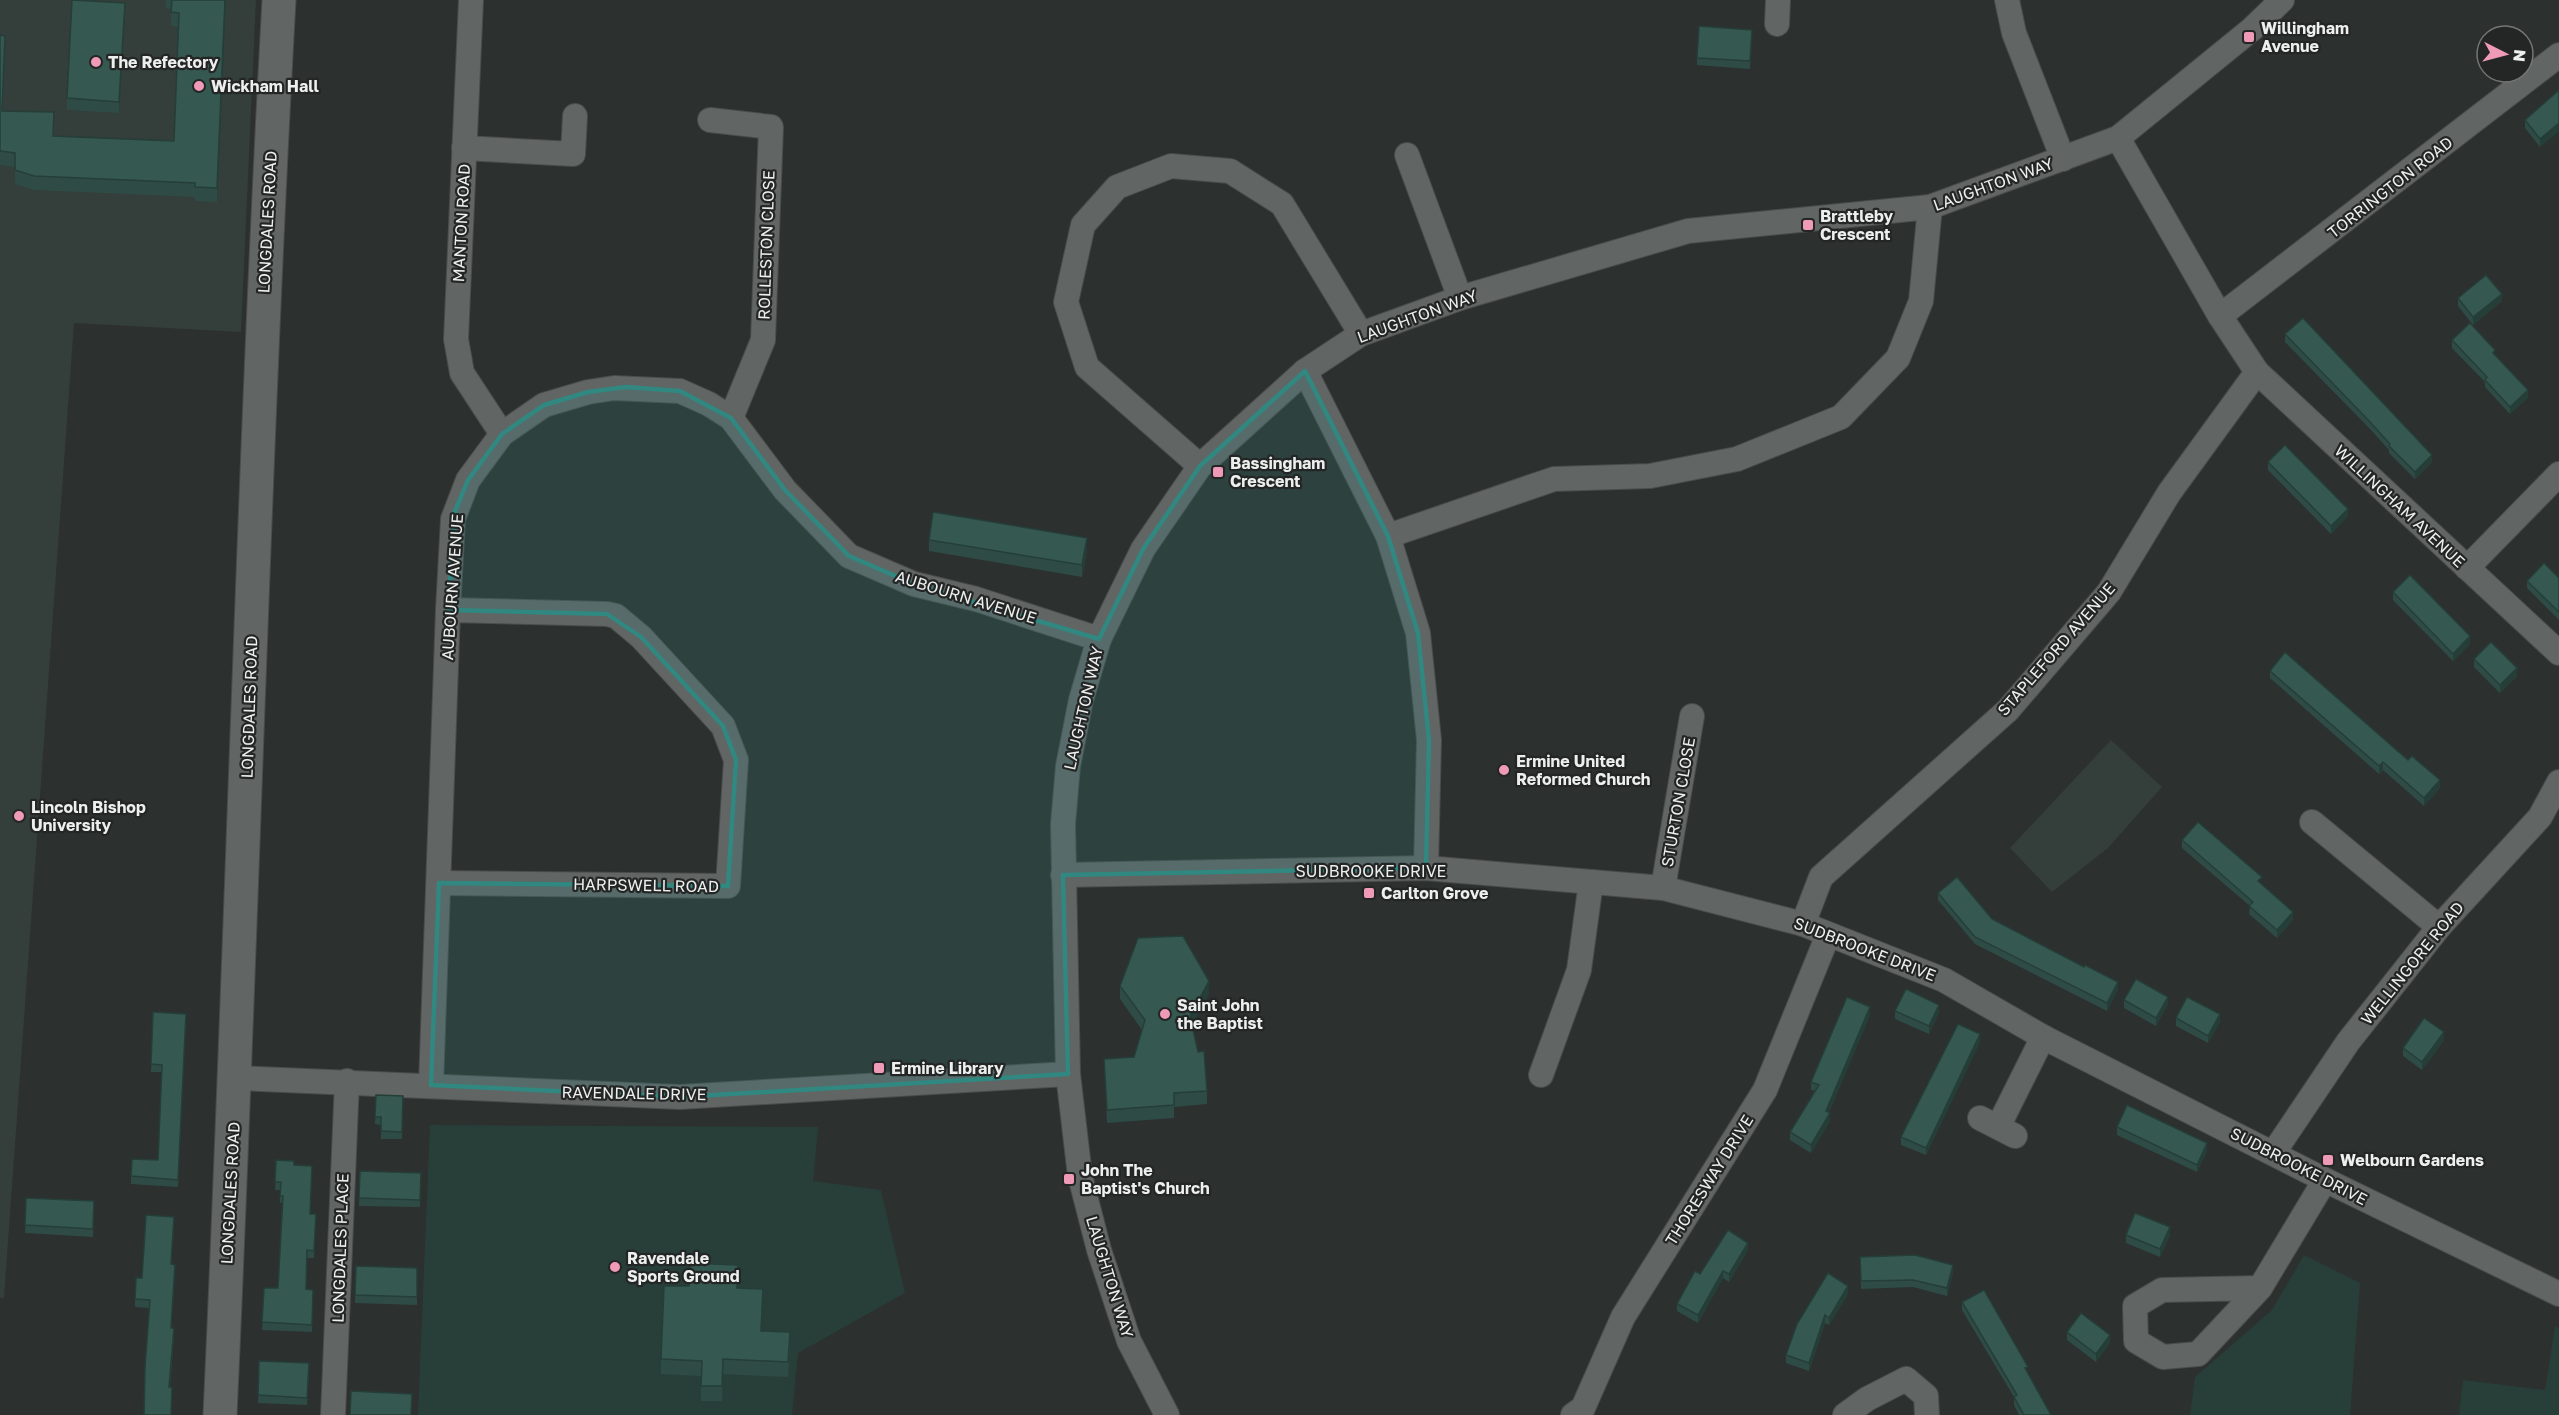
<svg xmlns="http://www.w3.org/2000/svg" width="2559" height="1415" viewBox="0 0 2559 1415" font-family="'Golos Text',sans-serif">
	<rect width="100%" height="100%" fill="#2c302f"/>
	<!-- built -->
	<g fill="#343e3b">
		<polygon points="0,0 256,0 241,332 74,323 4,1298 0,1298"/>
		<polygon points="2111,740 2162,787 2108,848 2052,892 2010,848"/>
	</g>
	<!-- green -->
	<g fill="#283f39">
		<polygon points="430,1125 818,1127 813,1181 881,1190 905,1293 798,1353 792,1415 418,1415"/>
		<polygon points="2304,1255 2360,1283 2350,1415 2190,1415 2195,1377 2272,1310"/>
		<polygon points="2555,1326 2559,1328 2559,1415 2459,1415 2463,1380 2545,1390"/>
	</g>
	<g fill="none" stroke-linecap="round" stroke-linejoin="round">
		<defs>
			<g id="minor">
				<polyline points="471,0 456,339 462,373 502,434"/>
				<polyline points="2007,0 2014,33 2063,159"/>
				<polyline points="1777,24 1778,0"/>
				<polyline points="710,120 771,127 763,340 731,418"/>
				<polyline points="2118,138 2220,316 2257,372 2559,653"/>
				<polyline points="464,148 573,154 575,116"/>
				<polyline points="1407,155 1460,298"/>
				<polyline points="2220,316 2559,55"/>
				<polyline points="1305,371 1388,536 1418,633 1429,740 1426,868"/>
				<polyline points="1200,466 1087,367 1066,302 1083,225 1117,187 1171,166 1230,171 1282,204 1361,334"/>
				<polyline points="1388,536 1554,479 1650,476 1737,459 1841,417 1898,358 1921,301 1930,207"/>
				<polyline points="2467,568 2559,474"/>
				<polyline points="2312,822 2439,927"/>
				<polyline points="1063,875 1426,868 1663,888 1803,924 1944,980 2043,1037 2325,1180 2559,1294"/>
				<polyline points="439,883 728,886 736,760 723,726 641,637 616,616 607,614 448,610"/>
				<polyline points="1663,888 1692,716"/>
				<polyline points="1803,924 1821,877 2008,710 2109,592 2169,493 2257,372"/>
				<polyline points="1541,1075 1579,970 1591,882"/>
				<polyline points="236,1078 680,1097 1068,1074"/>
				<polyline points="431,1085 448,610 453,519 468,480 502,434 544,405 588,392 614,388 680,391 709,404 731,418 785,490 849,556 914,584 976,599 1099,639"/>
				<polyline points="1980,1118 2015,1136"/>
				<polyline points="1998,1127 2043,1037"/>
				<polyline points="2274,1152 2348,1042 2439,927 2540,817 2559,782"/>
				<polyline points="2260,1288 2162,1290 2135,1306 2136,1341 2163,1357 2198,1354 2260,1288 2325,1180"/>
				<polyline points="333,1415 347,1081"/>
				<polyline points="1167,1415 1129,1341 1099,1250 1080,1176 1068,1074 1063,824 1068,766 1081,700 1099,639 1143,549 1200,466 1305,371 1361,334 1460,298 1688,231 1930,207 2118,138 2252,29 2282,0"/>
				<polyline points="1573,1415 1583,1408 1623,1317 1765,1090 1828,935"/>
				<polyline points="1845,1415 1867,1399 1906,1379 1926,1396 1927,1415"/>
			</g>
			<path id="secondary" d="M220 1415C242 943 253 471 279 0"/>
		</defs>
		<!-- minor casing -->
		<use href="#minor" stroke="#494c4b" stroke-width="26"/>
		<!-- secondary casing -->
		<use href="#secondary" stroke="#494c4b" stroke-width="35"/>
		<!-- minor -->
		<use href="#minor" stroke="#616564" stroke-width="24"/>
		<!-- secondary -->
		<use href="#secondary" stroke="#616564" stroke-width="33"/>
	</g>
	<!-- wall -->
	<g fill="#2e4c45">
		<polygon points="166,0 226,0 217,202 195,201 195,197 34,190 15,184 15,167 0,165 0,35 5,50 3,111 53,136 174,141 178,27 171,26 171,9 166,8"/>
		<polygon points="125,14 119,113 67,110 67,98"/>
		<polygon points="1752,38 1750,69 1697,65 1697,58"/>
		<polygon points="2559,90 2559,131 2540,147 2525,128 2525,120"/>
		<polygon points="2458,298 2502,301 2473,325 2458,306"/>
		<polygon points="2285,334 2432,462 2415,479 2389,453 2389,450 2370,429 2285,342"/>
		<polygon points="2452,340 2495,355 2528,398 2510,414 2485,387 2485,382 2452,348"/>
		<polygon points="2268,462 2348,516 2331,534 2268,470"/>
		<polygon points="929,540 1087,550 1082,577 929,551"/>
		<polygon points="2559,578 2559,620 2527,588 2527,581"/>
		<polygon points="2393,592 2470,644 2453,661 2393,600"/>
		<polygon points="2474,659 2517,676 2500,693 2474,667"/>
		<polygon points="2270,671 2440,788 2424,806 2383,770 2379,774 2270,678"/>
		<polygon points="2182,840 2262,885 2293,920 2277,938 2249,914 2250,906 2182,848"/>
		<polygon points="1938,893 1992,919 2118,989 2107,1011 1975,944 1938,900"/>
		<polygon points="1120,986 1209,994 1192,1025 1207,1091 1207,1104 1174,1107 1174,1118 1107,1123 1104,1059 1134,1057 1142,1030 1120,999"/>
		<polygon points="2124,1000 2168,1004 2156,1026 2124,1008"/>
		<polygon points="1895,1011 1939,1012 1929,1034 1895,1019"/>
		<polygon points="153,1012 186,1014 178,1187 131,1184 131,1176 158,1160 162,1072 151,1072"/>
		<polygon points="1870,1015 1829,1112 1830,1121 1811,1153 1790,1140 1790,1132 1815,1091 1811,1090 1811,1082"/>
		<polygon points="2176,1018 2220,1022 2208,1043 2176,1026"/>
		<polygon points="2444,1040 2422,1070 2403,1056 2403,1048"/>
		<polygon points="1980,1042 1926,1155 1901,1145 1901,1137"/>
		<polygon points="376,1095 403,1096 402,1139 381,1139 381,1125 375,1124"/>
		<polygon points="2117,1127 2207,1151 2197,1172 2117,1135"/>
		<polygon points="276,1160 294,1165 310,1214 316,1214 314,1258 307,1258 306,1289 313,1290 312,1332 262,1330 264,1288 278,1288 282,1203 280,1203 280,1190 275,1190"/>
		<polygon points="360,1171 421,1173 420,1207 359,1206"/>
		<polygon points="26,1198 94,1201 93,1237 25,1233"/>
		<polygon points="2126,1235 2170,1235 2160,1257 2126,1243"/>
		<polygon points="1748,1250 1729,1282 1723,1278 1698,1323 1677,1311 1677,1304 1700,1274"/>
		<polygon points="1860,1257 1953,1272 1947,1296 1913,1287 1861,1289"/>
		<polygon points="172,1264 172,1328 174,1336 170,1387 171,1415 149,1308 135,1307 135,1299 142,1278"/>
		<polygon points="356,1266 417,1268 417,1305 355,1303"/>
		<polygon points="738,1288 763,1304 761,1331 790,1347 788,1377 723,1374 722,1401 701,1401 701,1376 661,1374 661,1359"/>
		<polygon points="1848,1294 1829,1325 1825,1323 1809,1371 1786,1363 1786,1355"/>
		<polygon points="1962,1302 2051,1415 2019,1415 2014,1405 2014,1397 1962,1310"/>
		<polygon points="2067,1332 2110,1343 2096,1362 2067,1340"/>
		<polygon points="259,1361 309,1371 307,1405 258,1403"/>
	</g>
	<!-- shaded-wall -->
	<g fill="#253e38">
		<polygon points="225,0 226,0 217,202 217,188"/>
		<polygon points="125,3 125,14 119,113 119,102"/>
		<polygon points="2559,123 2559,131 2540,147 2540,139"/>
		<polygon points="2502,294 2502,301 2473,325 2473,317"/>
		<polygon points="2528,390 2528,398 2510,414 2510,407"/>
		<polygon points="2432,455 2432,462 2415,479 2415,472"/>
		<polygon points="2348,509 2348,516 2331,534 2331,526"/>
		<polygon points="1087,538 1087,550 1082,577 1082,565"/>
		<polygon points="2470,636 2470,644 2453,661 2453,654"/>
		<polygon points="2517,668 2517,676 2500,693 2500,685"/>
		<polygon points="2383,762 2383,770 2379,774 2379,766"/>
		<polygon points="2440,780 2440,788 2424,806 2424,798"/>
		<polygon points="2293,912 2293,920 2277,938 2277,930"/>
		<polygon points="1209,981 1209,994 1190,1029 1190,1016"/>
		<polygon points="2118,982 2118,989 2107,1011 2107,1003"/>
		<polygon points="2168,997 2168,1004 2156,1026 2156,1018"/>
		<polygon points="1939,1005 1939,1012 1929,1034 1929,1026"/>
		<polygon points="1870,1007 1870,1015 1826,1119 1826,1111"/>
		<polygon points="2220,1014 2220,1022 2208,1043 2208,1036"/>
		<polygon points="2444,1032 2444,1040 2422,1070 2422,1062"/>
		<polygon points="1980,1034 1980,1042 1926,1155 1926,1148"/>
		<polygon points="1830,1113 1830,1121 1811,1153 1811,1145"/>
		<polygon points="2207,1143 2207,1151 2197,1172 2197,1165"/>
		<polygon points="2170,1227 2170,1235 2160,1257 2160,1249"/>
		<polygon points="1748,1243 1748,1250 1729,1282 1729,1274"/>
		<polygon points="1953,1265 1953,1272 1947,1296 1947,1288"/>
		<polygon points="1723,1271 1723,1278 1698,1323 1698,1315"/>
		<polygon points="1848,1286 1848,1294 1829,1325 1829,1318"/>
		<polygon points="1825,1315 1825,1323 1809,1371 1809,1363"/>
		<polygon points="2110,1335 2110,1343 2096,1362 2096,1354"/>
	</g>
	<!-- building -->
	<g fill="#355850" stroke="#253e38" stroke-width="1.5">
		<polygon points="72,0 125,3 119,102 67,98"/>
		<polygon points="172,0 225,0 217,188 195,187 195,183 34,176 15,170 15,153 0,151 0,35 5,36 2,111 54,112 53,136 174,141 179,13 171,12"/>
		<polygon points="1699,26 1752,30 1750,61 1697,58"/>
		<polygon points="2559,90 2559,123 2540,139 2525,120"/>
		<polygon points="2486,275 2502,294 2473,317 2458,298"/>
		<polygon points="2303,318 2432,455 2415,472 2389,446 2390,444 2370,422 2285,334"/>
		<polygon points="2470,323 2495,350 2493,353 2528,390 2510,407 2485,380 2487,377 2452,340"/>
		<polygon points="2285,445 2348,509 2331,526 2268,462"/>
		<polygon points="933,512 1087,538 1082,565 929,540"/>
		<polygon points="2544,563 2559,578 2559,612 2527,581"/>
		<polygon points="2410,575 2470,636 2453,654 2393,592"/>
		<polygon points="2491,642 2517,668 2500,685 2474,659"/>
		<polygon points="2285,652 2408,760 2412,756 2440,780 2424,798 2383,762 2379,766 2270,671"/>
		<polygon points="2198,822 2262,877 2258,881 2293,912 2277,930 2249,906 2253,902 2182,840"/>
		<polygon points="1957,877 1992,919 2084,967 2085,965 2118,982 2107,1003 1975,937 1938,893"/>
		<polygon points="1183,936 1209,981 1190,1016 1198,1052 1204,1051 1207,1091 1174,1093 1174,1105 1107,1110 1104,1059 1134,1057 1145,1020 1120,986 1138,938"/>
		<polygon points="2136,979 2168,997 2156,1018 2124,1000"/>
		<polygon points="1906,989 1939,1005 1929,1026 1895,1011"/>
		<polygon points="1847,997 1870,1007 1826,1111 1830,1113 1811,1145 1790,1132 1819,1085 1811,1082"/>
		<polygon points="2187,997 2220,1014 2208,1036 2176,1018"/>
		<polygon points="153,1012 186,1014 178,1180 131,1176 132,1159 158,1160 162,1065 151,1064"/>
		<polygon points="2424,1018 2444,1032 2422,1062 2403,1048"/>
		<polygon points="1958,1024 1980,1034 1926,1148 1901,1137"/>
		<polygon points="376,1095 403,1096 402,1132 381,1131 381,1117 375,1117"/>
		<polygon points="2127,1105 2207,1143 2197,1165 2117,1127"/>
		<polygon points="276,1160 294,1161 294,1165 312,1166 310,1214 316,1214 314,1251 307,1250 306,1289 313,1290 312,1325 262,1322 264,1288 278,1288 283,1196 280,1196 281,1182 275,1182"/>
		<polygon points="360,1171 421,1173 420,1200 359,1198"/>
		<polygon points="26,1198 94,1201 93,1229 25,1225"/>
		<polygon points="2135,1213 2170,1227 2160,1249 2126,1235"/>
		<polygon points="146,1215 174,1217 171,1264 175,1265 171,1328 174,1328 169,1387 172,1387 171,1415 144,1415 145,1367 150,1300 135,1299 136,1278 142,1278"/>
		<polygon points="1728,1230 1748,1243 1729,1274 1723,1271 1698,1315 1677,1304 1695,1271 1700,1274"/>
		<polygon points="1915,1255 1953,1265 1947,1288 1913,1280 1861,1281 1860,1257"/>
		<polygon points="690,1263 738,1265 737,1288 763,1289 761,1331 790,1332 788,1362 723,1359 722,1386 701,1386 702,1361 661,1359 664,1286 689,1286"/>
		<polygon points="356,1266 417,1268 417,1297 355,1295"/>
		<polygon points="1828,1273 1848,1286 1829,1318 1825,1315 1809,1363 1786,1355 1797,1324"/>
		<polygon points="1984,1290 2028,1367 2025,1368 2051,1415 2024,1415 2014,1397 2017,1395 1962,1302"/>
		<polygon points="2081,1313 2110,1335 2096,1354 2067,1332"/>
		<polygon points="259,1361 309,1363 307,1398 258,1395"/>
		<polygon points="351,1391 412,1394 411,1415 350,1415"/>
	</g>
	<!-- marked area -->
	<path fill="#308881" fill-opacity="0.2" stroke="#308881" stroke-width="4.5" stroke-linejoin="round" d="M1305 371 1388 536 1418 633 1429 740 1426 868 1063 875 1068 1074 680 1097 431 1085 439 883 728 886 736 760 723 726 641 637 607 614 448 610 455 511 468 480 502 434 544 405 588 392 626 387 680 391 731 418 785 490 849 556 914 584 1099 639 1143 549 1200 466Z"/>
	<!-- markers -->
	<g fill="#ef9ab7" stroke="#232625" stroke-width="2">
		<rect x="2243" y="31" width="12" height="12" rx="3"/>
		<circle cx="96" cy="62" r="6"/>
		<circle cx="199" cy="86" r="6"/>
		<rect x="1802" y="219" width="12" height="12" rx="3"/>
		<rect x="1212" y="466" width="12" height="12" rx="3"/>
		<circle cx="1504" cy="770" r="6"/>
		<circle cx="19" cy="816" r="6"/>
		<rect x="1363" y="887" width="12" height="12" rx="3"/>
		<circle cx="1165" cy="1014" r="6"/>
		<rect x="873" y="1062" width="12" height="12" rx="3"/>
		<rect x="2322" y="1154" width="12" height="12" rx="3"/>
		<rect x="1063" y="1173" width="12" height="12" rx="3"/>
		<circle cx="615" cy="1267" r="6"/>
	</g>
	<g text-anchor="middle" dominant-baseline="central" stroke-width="4.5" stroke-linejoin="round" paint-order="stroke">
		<!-- poi labels -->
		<g font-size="16" font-weight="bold" fill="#ecefee" stroke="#232625" text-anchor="start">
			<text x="2261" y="28">Willingham<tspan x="2261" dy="18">Avenue</tspan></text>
			<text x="108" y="62">The Refectory</text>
			<text x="211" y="86">Wickham Hall</text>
			<text x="1820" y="216">Brattleby<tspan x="1820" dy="18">Crescent</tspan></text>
			<text x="1230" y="463">Bassingham<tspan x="1230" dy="18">Crescent</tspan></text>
			<text x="1516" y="761">Ermine United<tspan x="1516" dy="18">Reformed Church</tspan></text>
			<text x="31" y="807">Lincoln Bishop<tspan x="31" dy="18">University</tspan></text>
			<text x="1381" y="893">Carlton Grove</text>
			<text x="1177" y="1005">Saint John<tspan x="1177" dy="18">the Baptist</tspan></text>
			<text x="891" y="1068">Ermine Library</text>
			<text x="2340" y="1160">Welbourn Gardens</text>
			<text x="1081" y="1170">John The<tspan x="1081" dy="18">Baptist's Church</tspan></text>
			<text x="627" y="1258">Ravendale<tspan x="627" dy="18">Sports Ground</tspan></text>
		</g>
		<!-- street labels -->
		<g font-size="16" fill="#ecefee" stroke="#232625">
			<text transform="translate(1993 184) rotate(-20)">LAUGHTON WAY</text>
			<text transform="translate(2390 187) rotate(-38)">TORRINGTON ROAD</text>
			<text transform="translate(267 222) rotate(-87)">LONGDALES ROAD</text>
			<text transform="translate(461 223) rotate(-87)">MANTON ROAD</text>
			<text transform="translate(766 245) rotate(-88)">ROLLESTON CLOSE</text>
			<text transform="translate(1417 316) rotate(-20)">LAUGHTON WAY</text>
			<text transform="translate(2400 506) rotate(43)">WILLINGHAM AVENUE</text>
			<text transform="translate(452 587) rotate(-86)">AUBOURN AVENUE</text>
			<text transform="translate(966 597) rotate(17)">AUBOURN AVENUE</text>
			<text transform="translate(2056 649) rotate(-49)">STAPLEFORD AVENUE</text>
			<text transform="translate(249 707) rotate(-88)">LONGDALES ROAD</text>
			<text transform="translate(1083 708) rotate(-77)">LAUGHTON WAY</text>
			<text transform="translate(1678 802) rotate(-80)">STURTON CLOSE</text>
			<text x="1371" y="871">SUDBROOKE DRIVE</text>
			<text transform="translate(646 885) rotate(1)">HARPSWELL ROAD</text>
			<text transform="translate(1865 949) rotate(21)">SUDBROOKE DRIVE</text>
			<text transform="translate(2412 963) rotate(-51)">WELLINGORE ROAD</text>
			<text transform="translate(634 1093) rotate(1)">RAVENDALE DRIVE</text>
			<text transform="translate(2299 1166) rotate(27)">SUDBROOKE DRIVE</text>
			<text transform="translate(1709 1180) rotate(-58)">THORESWAY DRIVE</text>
			<text transform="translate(230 1193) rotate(-87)">LONGDALES ROAD</text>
			<text transform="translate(340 1248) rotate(-88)">LONGDALES PLACE</text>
			<text transform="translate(1110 1277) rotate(73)">LAUGHTON WAY</text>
		</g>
	</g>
	<!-- north arrow -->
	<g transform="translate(2505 54) rotate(96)"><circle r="28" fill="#232625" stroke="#737675" stroke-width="1.5"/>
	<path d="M0-4.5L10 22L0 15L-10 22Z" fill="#ef9ab7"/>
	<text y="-9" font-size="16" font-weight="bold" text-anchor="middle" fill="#ecefee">N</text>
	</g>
</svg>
